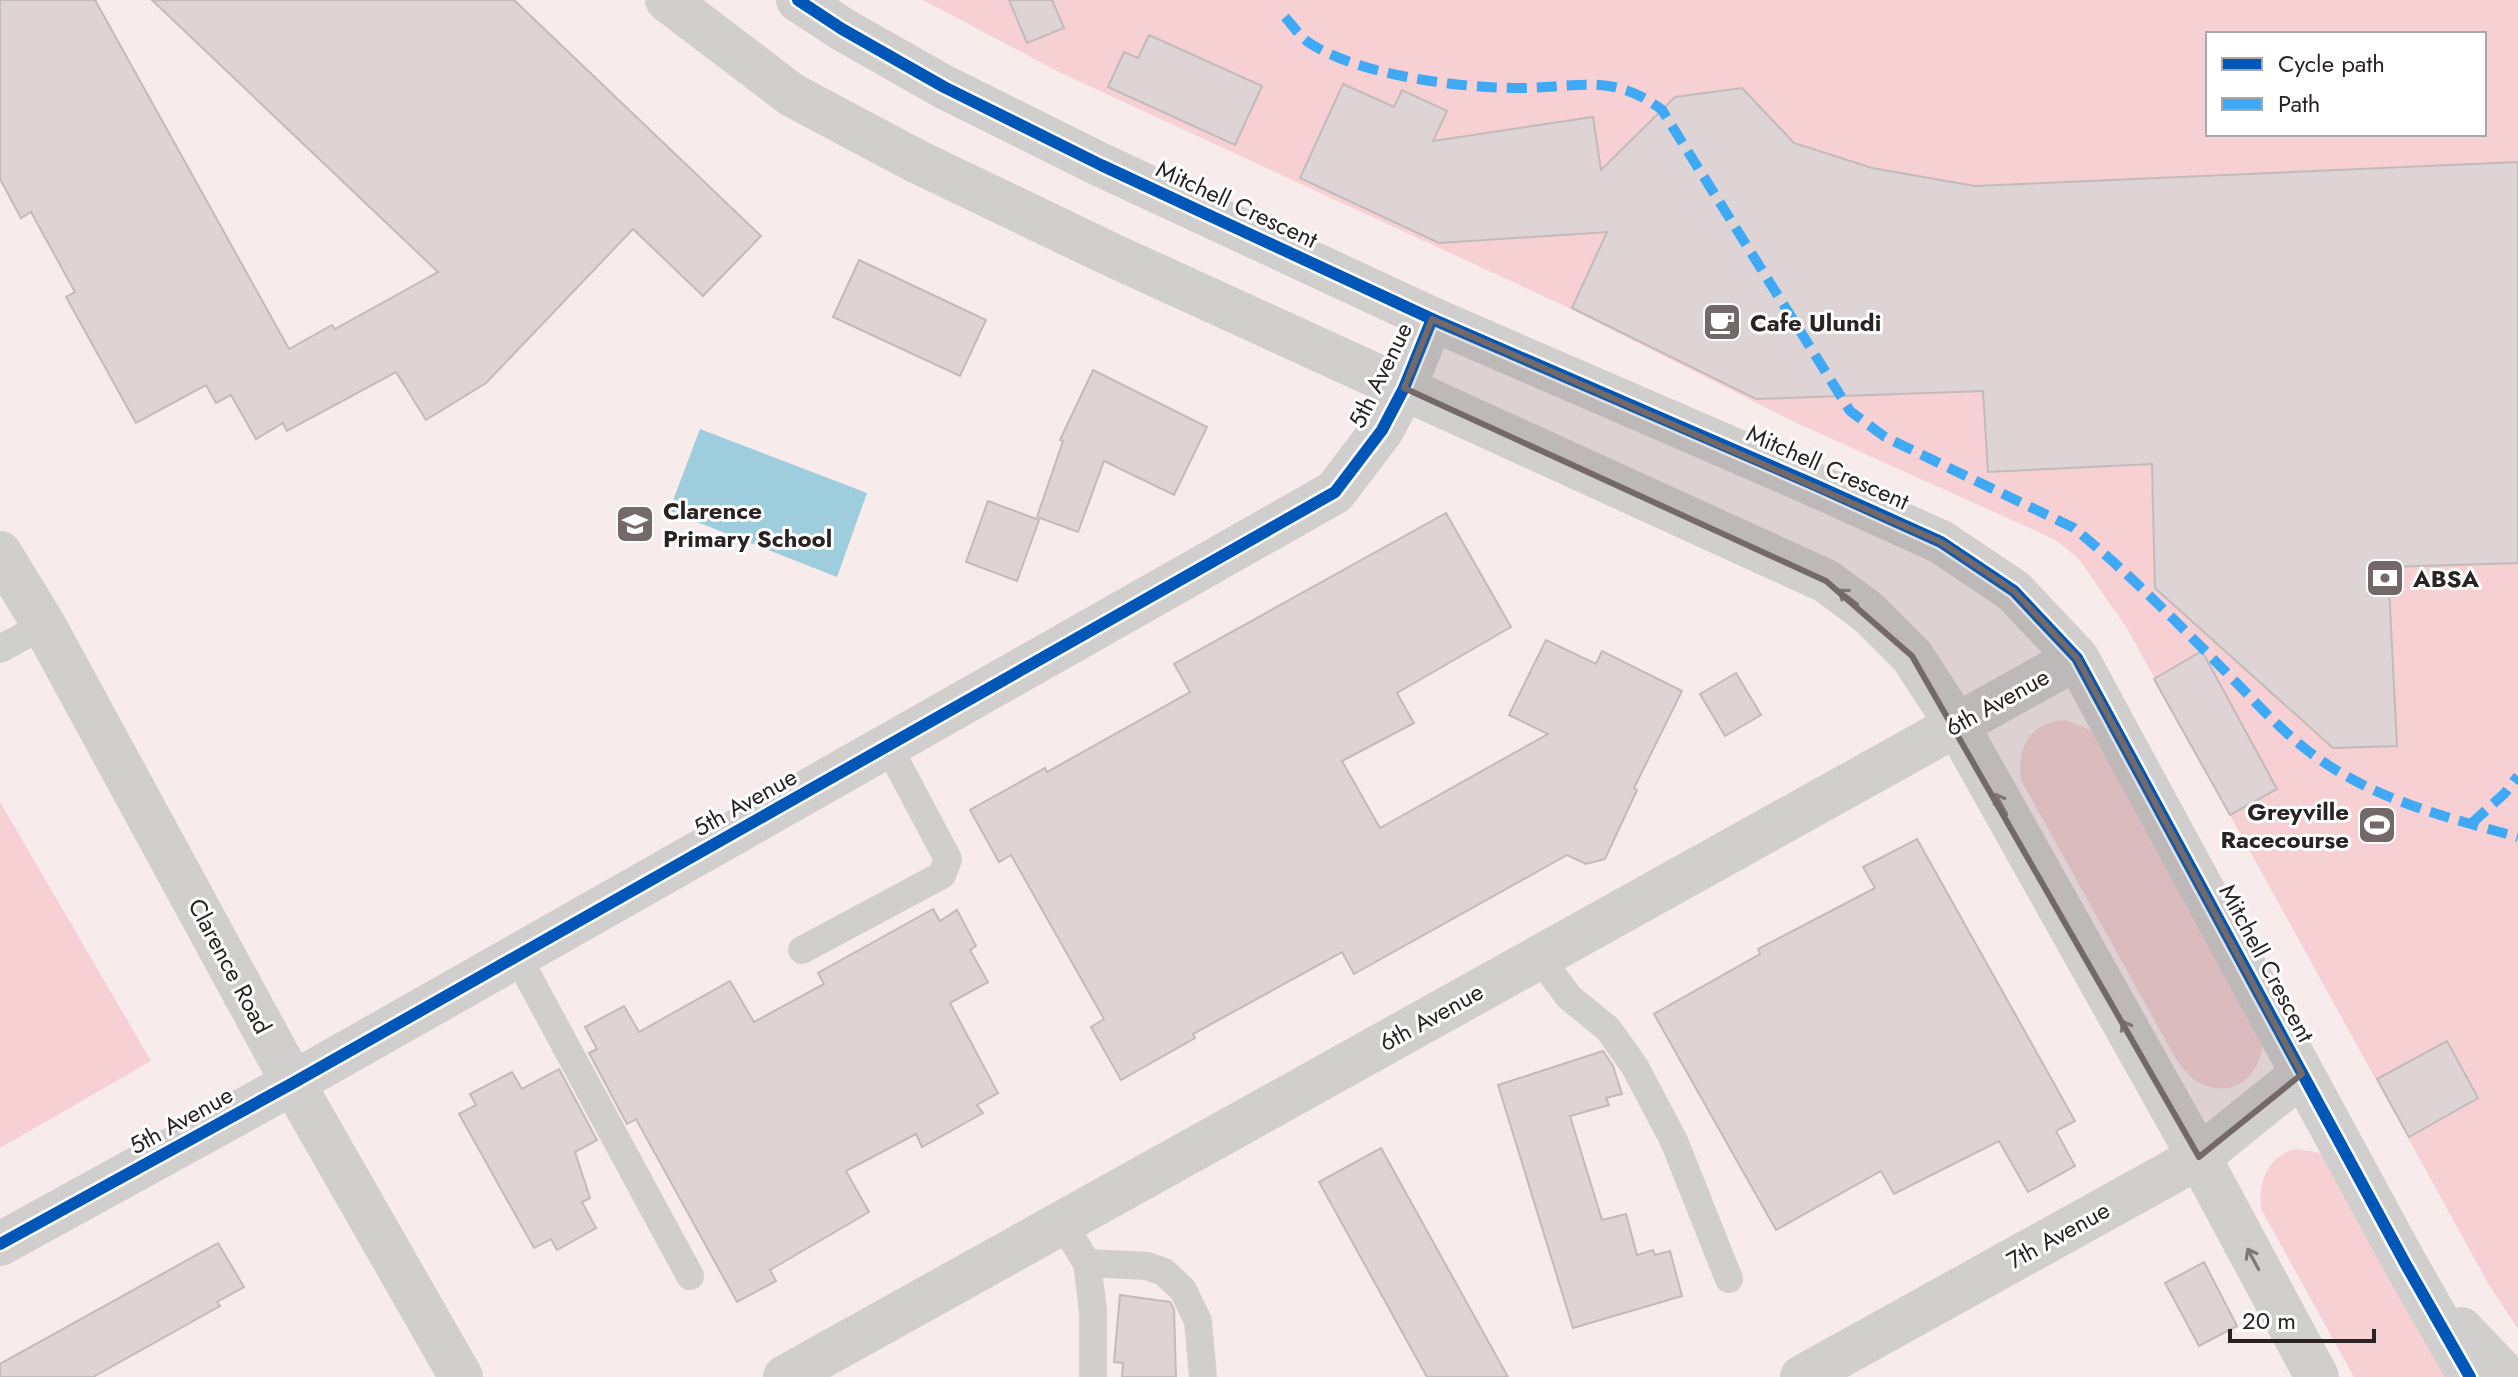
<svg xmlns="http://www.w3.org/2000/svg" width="2518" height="1377" viewBox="0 0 2518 1377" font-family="Jost,sans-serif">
	<rect width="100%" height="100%" fill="#f8ebec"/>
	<!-- green -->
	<g fill="#f6d0d2" fill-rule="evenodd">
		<path d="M923 0H2518V1329L2488 1283 2128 630 2079 559 2056 540 1799 424 1569 308 1061 73ZM2208 34H2484V134H2208Z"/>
		<path d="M2065 720 2095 732 2263 1035C2264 1073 2235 1102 2198 1082 2189 1077 2182 1067 2176 1059L2021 780C2017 747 2029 723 2065 720Z"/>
		<polygon points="0,802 151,1061 0,1148"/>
		<path d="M2295 1149 2317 1152 2335 1162 2457 1377H2354L2261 1209C2258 1182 2267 1157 2295 1149Z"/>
	</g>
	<!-- water -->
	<polygon fill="#9ecedd" points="700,429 867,493 837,577 669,511"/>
	<!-- building -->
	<g fill="#dfd4d5" stroke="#c3baba" stroke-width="2">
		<polygon points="0,0 95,0 289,349 332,325 335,329 438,272 152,0 514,0 761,236 703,296 633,229 486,383 426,420 396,372 287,431 283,423 256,439 231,395 216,403 206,385 136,423 66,297 75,292 31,212 21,218 0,179"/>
		<polygon points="1009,0 1052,0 1064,28 1027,43"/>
		<polygon points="1149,35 1262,86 1235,145 1108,87 1124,52 1138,58"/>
		<polygon points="1343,84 1394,107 1402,90 1447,111 1433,141 1593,117 1601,170 1675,97 1742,88 1794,143 1872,168 1975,186 2518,162 2518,563 2388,567 2397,746 2333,748 2155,588 2152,464 1988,472 1983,391 1756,399 1572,308 1607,232 1439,243 1300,178"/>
		<polygon points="859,260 986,320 960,376 833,317"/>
		<polygon points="1093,370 1207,427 1174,495 1104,461 1078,532 1037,517 1063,441 1060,440"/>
		<polygon points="988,501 1039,520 1017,581 966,562"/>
		<polygon points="1446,513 1511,627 1397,693 1414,723 1342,761 1380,828 1548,734 1509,715 1546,640 1596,664 1602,651 1682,691 1634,788 1637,790 1605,859 1586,864 1567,855 1354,974 1342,952 1193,1034 1195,1038 1121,1080 1091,1027 1104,1019 1011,855 999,862 970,810 1045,768 1047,772 1190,692 1174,664"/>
		<polygon points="2202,651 2277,789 2230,815 2154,679"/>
		<polygon points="1736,673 1761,715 1725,736 1700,694"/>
		<polygon points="1917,839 2075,1121 2056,1131 2075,1166 2028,1192 1999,1141 1894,1194 1881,1171 1776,1230 1654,1014 1760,954 1758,949 1875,888 1863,867"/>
		<polygon points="933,909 940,921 957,910 976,946 970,950 988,982 950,1003 998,1093 977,1105 983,1113 922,1147 916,1134 846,1171 869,1212 770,1270 776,1281 737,1302 636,1119 627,1124 589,1053 597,1049 585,1027 624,1006 639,1032 730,981 754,1022 824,984 818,973"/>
		<polygon points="2447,1041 2478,1098 2409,1137 2377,1079"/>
		<polygon points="1603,1051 1613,1066 1622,1094 1606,1098 1609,1105 1570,1116 1602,1220 1626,1214 1637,1255 1653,1250 1655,1255 1670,1251 1682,1296 1573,1328 1498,1085"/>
		<polygon points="559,1069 597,1140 575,1152 590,1198 582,1202 596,1228 557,1250 551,1239 534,1248 459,1114 476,1105 470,1094 512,1072 522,1089"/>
		<polygon points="1381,1148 1508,1377 1427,1377 1319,1182"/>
		<polygon points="218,1243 244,1287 217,1302 220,1306 93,1377 0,1377 0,1364"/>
		<polygon points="2204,1262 2237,1326 2199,1346 2165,1283"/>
		<polygon points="1120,1295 1170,1302 1174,1309 1176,1377 1122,1377 1123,1363 1114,1362"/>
	</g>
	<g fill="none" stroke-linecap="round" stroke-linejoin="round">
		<!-- service -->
		<g stroke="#d1cece" stroke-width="28">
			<polyline points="0,649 44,625"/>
			<polyline points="802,950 942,875 948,859 888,746"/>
			<polyline points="517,956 690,1276"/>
			<polyline points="1539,957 1569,997 1608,1029 1635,1067 1674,1141 1729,1279"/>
			<polyline points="1062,1223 1087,1263 1093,1311 1093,1377"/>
			<polyline points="1087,1263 1147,1266 1164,1272 1183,1290 1198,1321 1203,1377"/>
		</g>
		<!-- minor -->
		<g stroke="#d1cece" stroke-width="44">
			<polyline points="667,0 792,95 918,162 1114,256 1826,581 1868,612 1912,656 1957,725 2199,1157 2317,1377"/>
			<polyline points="798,0 842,29 944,87 1101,165 1432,319 1815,485 1941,542 2014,591 2077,658 2405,1263 2470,1377"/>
			<polyline points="0,553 44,625 293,1083 461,1377"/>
			<polyline points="0,1244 293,1083 1335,492 1382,430 1404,388 1432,319"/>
			<polyline points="2461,1329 2507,1377"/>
			<polyline points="785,1377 2077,658"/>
			<polyline points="1802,1377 2199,1157 2302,1074"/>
		</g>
		<!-- quiet -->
		<g stroke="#3fa9f5" stroke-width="10" stroke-dasharray="20 10" stroke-linecap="butt">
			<path d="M1285 17C1293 26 1301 38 1311 44 1362 76 1461 88 1520 88 1577 88 1613 72 1662 110L1850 411 1885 437 2074 528C2126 571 2174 619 2221 667 2253 699 2282 733 2319 759 2379 801 2449 818 2518 837"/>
			<polyline points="2471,824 2505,793 2518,776"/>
		</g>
		<defs>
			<g id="cycleway">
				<polyline points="798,0 842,29 944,87 1101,165 1432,319 1815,485 1941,542 2014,591 2077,658 2405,1263 2470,1377"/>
				<polyline points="0,1244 293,1083 1335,492 1382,430 1404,388 1432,319"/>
			</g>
		</defs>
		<!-- cycleway casing -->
		<use href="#cycleway" stroke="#fff" stroke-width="17"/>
		<!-- cycleway -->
		<use href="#cycleway" stroke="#0057b8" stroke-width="12"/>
	</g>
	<!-- one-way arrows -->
	<defs><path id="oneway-shaft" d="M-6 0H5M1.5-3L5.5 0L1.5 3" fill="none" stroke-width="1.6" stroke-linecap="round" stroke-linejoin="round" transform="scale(2)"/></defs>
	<g stroke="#7e7878">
		<use href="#oneway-shaft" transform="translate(1848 597) rotate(-143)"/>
		<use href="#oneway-shaft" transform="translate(2001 804) rotate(-119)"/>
		<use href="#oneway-shaft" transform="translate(2128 1031) rotate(-119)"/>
		<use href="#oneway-shaft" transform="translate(2253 1259) rotate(-118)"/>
	</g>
	<!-- marked area -->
	<path fill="#736969" fill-opacity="0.2" stroke="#736969" stroke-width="6" stroke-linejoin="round" d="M1432 319 1941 542 2014 591 2077 658 2302 1074 2199 1157 1912 656 1826 581 1404 388Z"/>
	<!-- icons -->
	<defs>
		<symbol id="cafe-square" viewBox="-11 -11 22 22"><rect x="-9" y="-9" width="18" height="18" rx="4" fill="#736969" stroke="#fff"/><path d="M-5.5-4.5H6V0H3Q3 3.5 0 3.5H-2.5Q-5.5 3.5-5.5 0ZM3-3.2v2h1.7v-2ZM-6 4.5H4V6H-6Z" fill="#fff"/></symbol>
		<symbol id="school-square" viewBox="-11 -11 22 22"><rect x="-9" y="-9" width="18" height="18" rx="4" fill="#736969" stroke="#fff"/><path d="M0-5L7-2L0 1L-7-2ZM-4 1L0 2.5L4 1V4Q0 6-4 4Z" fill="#fff"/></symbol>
		<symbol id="bank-square" viewBox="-11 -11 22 22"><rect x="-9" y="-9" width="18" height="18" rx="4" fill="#736969" stroke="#fff"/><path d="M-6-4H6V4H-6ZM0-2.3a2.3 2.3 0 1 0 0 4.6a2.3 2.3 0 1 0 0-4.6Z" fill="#fff"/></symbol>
		<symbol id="stadium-square" viewBox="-11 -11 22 22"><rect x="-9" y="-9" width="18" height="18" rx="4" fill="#736969" stroke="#fff"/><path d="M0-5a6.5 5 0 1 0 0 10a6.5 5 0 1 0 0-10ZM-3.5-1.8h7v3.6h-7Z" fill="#fff"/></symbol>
	</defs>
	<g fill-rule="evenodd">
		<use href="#cafe-square" x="1700" y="300" width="44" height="44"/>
		<use href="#school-square" x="613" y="502" width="44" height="44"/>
		<use href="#bank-square" x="2363" y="556" width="44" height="44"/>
		<use href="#stadium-square" x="2355" y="803" width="44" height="44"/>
	</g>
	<g text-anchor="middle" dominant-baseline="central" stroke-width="6" stroke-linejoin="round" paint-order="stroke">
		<!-- street labels -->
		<g font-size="24" fill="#2b2323" stroke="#fff">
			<text transform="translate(1237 204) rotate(25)">Mitchell Crescent</text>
			<text transform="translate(1380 375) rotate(-64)">5th Avenue</text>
			<text transform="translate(1828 467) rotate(24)">Mitchell Crescent</text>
			<text transform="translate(1997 702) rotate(-29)">6th Avenue</text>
			<text transform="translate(745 802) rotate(-29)">5th Avenue</text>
			<text transform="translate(2267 963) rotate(62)">Mitchell Crescent</text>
			<text transform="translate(230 966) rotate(62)">Clarence Road</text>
			<text transform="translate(1431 1017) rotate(-29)">6th Avenue</text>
			<text transform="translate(181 1120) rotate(-29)">5th Avenue</text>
			<text transform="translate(2058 1235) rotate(-29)">7th Avenue</text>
		</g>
		<!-- poi labels -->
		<g font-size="24" font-weight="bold" fill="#2b2323" stroke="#fff" text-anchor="start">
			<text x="1750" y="322">Cafe Ulundi</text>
			<text x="663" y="510">Clarence<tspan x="663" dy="28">Primary School</tspan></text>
			<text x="2413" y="578">ABSA</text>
			<text x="2349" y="811" text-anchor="end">Greyville<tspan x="2349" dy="28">Racecourse</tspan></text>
		</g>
	</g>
	<!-- legend -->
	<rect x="2206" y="32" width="280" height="104" fill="#ffffff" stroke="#aaa7a7" stroke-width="2"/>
	<rect x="2222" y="58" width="40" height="12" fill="#0057b8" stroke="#aaa7a7" stroke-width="2"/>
	<text x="2278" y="72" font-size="24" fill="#2b2323">Cycle path</text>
	<rect x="2222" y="98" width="40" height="12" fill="#3fa9f5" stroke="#aaa7a7" stroke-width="2"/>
	<text x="2278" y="112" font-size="24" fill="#2b2323">Path</text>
	<!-- scale -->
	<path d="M2230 1329v12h144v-12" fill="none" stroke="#2b2323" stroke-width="4"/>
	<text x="2242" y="1329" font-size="24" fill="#2b2323" stroke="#ffffff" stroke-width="6" paint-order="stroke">20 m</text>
</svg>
